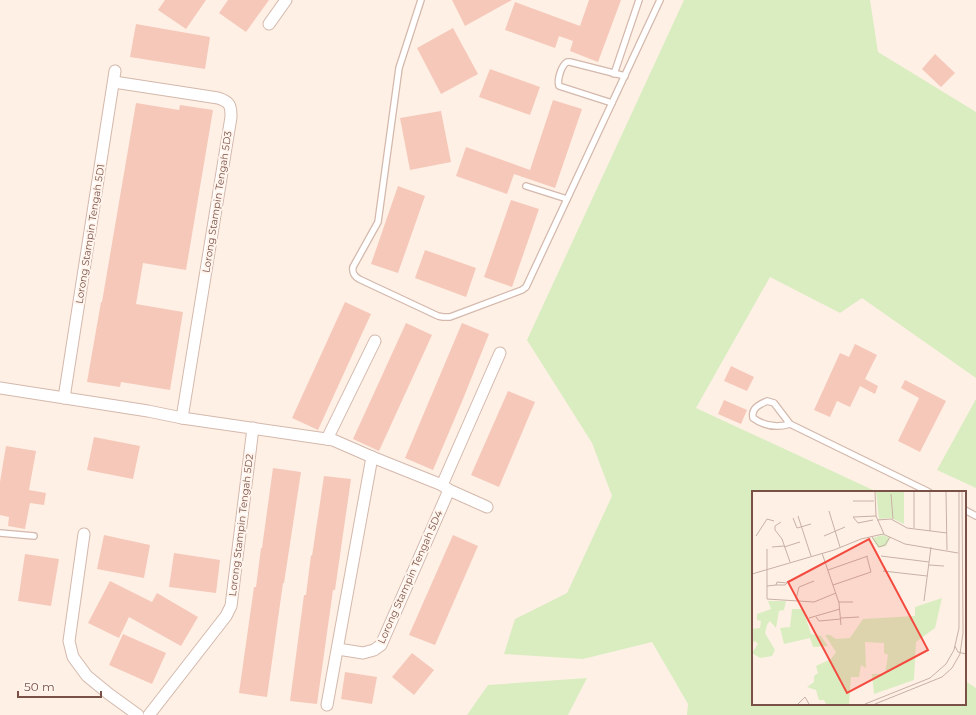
<svg xmlns="http://www.w3.org/2000/svg" width="976" height="715" viewBox="0 0 976 715" font-family="Montserrat,sans-serif">
	<rect width="100%" height="100%" fill="#fef0e5"/>
	<!-- green -->
	<g fill="#daedc1">
		<polygon points="684,0 870,0 878,52 976,112 976,378 862,298 840,313 770,277 696,408 873,490 870,492 753,492 753,704 965,704 965,681 976,688 976,715 687,715 688,704 652,642 583,659 504,654 515,619 567,593 612,496 592,443 527,340"/>
		<polygon points="976,399 976,488 937,470"/>
		<polygon points="587,678 568,715 467,715 488,685"/>
	</g>
	<!-- building -->
	<g fill="#f6c8ba">
		<polygon points="165,0 206,0 186,29 158,10"/>
		<polygon points="228,0 269,0 246,32 219,13"/>
		<polygon points="452,0 512,0 465,26"/>
		<polygon points="589,0 621,0 598,62 570,51 573,41 559,36 555,48 505,30 515,2 580,26"/>
		<polygon points="136,24 210,37 205,69 130,57"/>
		<polygon points="453,28 478,74 441,94 417,48"/>
		<polygon points="935,54 955,73 941,87 922,69"/>
		<polygon points="490,69 540,87 530,115 479,97"/>
		<polygon points="553,100 582,109 555,188 514,174 507,194 456,176 466,147 530,170"/>
		<polygon points="136,103 179,110 180,105 213,110 186,270 143,263 136,304 183,312 170,390 121,382 120,387 87,382 101,302 102,302"/>
		<polygon points="441,111 451,162 410,170 400,118"/>
		<polygon points="398,186 425,196 398,273 371,264"/>
		<polygon points="511,200 539,209 512,287 484,277"/>
		<polygon points="425,250 476,268 466,297 415,278"/>
		<polygon points="345,302 371,314 318,430 292,418"/>
		<polygon points="406,323 432,335 379,451 353,439"/>
		<polygon points="462,323 489,334 463,399 433,470 405,458"/>
		<polygon points="855,344 877,355 865,379 878,386 875,394 860,386 850,407 837,401 830,417 814,410 840,353 849,357"/>
		<polygon points="731,366 754,377 747,391 724,381"/>
		<polygon points="905,380 946,401 920,452 898,441 919,398 901,388"/>
		<polygon points="508,391 535,402 499,487 471,475"/>
		<polygon points="724,400 747,410 741,424 718,414"/>
		<polygon points="94,437 140,446 133,479 87,470"/>
		<polygon points="6,446 36,451 29,490 46,493 44,505 30,503 25,529 8,526 9,517 0,515 0,482"/>
		<polygon points="273,468 301,472 284,583 283,583 267,697 239,693 254,587 256,587 261,548 262,548"/>
		<polygon points="324,476 351,479 335,590 333,590 317,704 290,701 304,595 306,595 311,555 312,556"/>
		<polygon points="104,535 150,545 144,578 97,569"/>
		<polygon points="453,535 478,546 435,645 409,635"/>
		<polygon points="174,553 220,560 216,593 169,587"/>
		<polygon points="25,554 59,559 51,606 18,601"/>
		<polygon points="110,581 152,602 157,593 198,617 181,646 129,617 119,638 88,623"/>
		<polygon points="123,634 166,653 152,684 109,665"/>
		<polygon points="412,653 434,670 414,695 392,677"/>
		<polygon points="345,672 377,677 372,704 341,699"/>
	</g>
	<g fill="none" stroke-linecap="round" stroke-linejoin="round">
		<defs>
			<g id="service">
				<path d="M421 0 399 68 378 222 353 267C352 273 354 276 359 279L438 316 443 317H450L522 290 526 287 660 0"/>
				<polyline points="614,74 639,0"/>
				<path d="M612 103 559 86C557 80 561 66 567 62H570L625 76"/>
				<polyline points="526,186 567,199"/>
				<path d="M790 424C777 428 764 426 753 418 751 408 759 405 767 401L774 403 790 424 929 492"/>
				<polyline points="965,510 976,516"/>
				<polyline points="0,533 34,536"/>
			</g>
			<g id="minor">
				<polyline points="269,24 286,0"/>
				<path d="M114 82 218 98C230 102 231 105 231 117L182 418"/>
				<polyline points="0,388 148,411 182,418 333,440 372,457 442,485 449,490 487,507"/>
				<polyline points="64,398 115,71"/>
				<polyline points="327,439 375,341"/>
				<polyline points="442,485 500,353"/>
				<polyline points="84,534 69,641 73,657 87,676 109,694 138,715"/>
				<polyline points="338,649 363,653 374,650 381,645 449,490"/>
				<polyline points="327,705 372,457"/>
				<polyline points="149,715 226,616 231,606 253,428"/>
			</g>
		</defs>
		<!-- service casing -->
		<use href="#service" stroke="#d4b8ac" stroke-width="8"/>
		<!-- minor casing -->
		<use href="#minor" stroke="#d4b8ac" stroke-width="13"/>
		<!-- service -->
		<use href="#service" stroke="#fff" stroke-width="5.5"/>
		<!-- minor -->
		<use href="#minor" stroke="#fff" stroke-width="11"/>
	</g>
	<g text-anchor="middle" dominant-baseline="central" stroke-width="4" stroke-linejoin="round" paint-order="stroke">
		<!-- street labels -->
		<g font-size="10" fill="#7a5147" stroke="#fff5ed">
			<text transform="translate(217 202) rotate(-81)">Lorong Stampin Tengah 5D3</text>
			<text transform="translate(90 234) rotate(-81)">Lorong Stampin Tengah 5D1</text>
			<text transform="translate(241 525) rotate(-83)">Lorong Stampin Tengah 5D2</text>
			<text transform="translate(410 577) rotate(-66)">Lorong Stampin Tengah 5D4</text>
		</g>
	</g>
	<!-- overview -->
	<g transform="translate(752 491)">
		<rect width="214" height="214" fill="#fef0e5"/>
		<path d="M124 1H152V33L139 27 127 28ZM131 44 138 47 134 55 126 57 120 47ZM190 107 183 137 164 151 162 189 122 203 120 183H133L136 164 132 162V152L113 151 114 177 109 174 107 186H99L97 213H74L72 209H67L64 199 55 196 62 191V185L66 182 64 175 79 168 84 161 73 144H78L84 148 98 147 111 128 163 125V116ZM16 110H34L32 119 27 120 24 137 18 130 15 134 13 142 23 159 20 165 8 167 0 162 6 153 3 150 0 152V138L8 137 9 130 5 129V123L19 118ZM40 118H51L59 143 69 145 76 155 61 156 58 147 32 153 28 137 38 136Z" fill="#daedc1"/>
		<path fill="none" stroke="#c9b0a6" stroke-width="1" d="M123 1 124 25 132 43M194 1 195 59M139 3 141 28M101 10H122M77 20 88 56M46 25 59 65M41 27 45 37 59 33M121 29 106 32 101 26 124 25M125 29 139 28 155 37 195 42M29 31 23 35V39L30 48 38 71M162 37V1M178 40V1M4 45 15 28 22 30M72 45 93 36M120 46 127 56 133 54 138 46M20 56 32 55M32 56 48 51M15 58V108L62 111 84 102M70 62 87 112 89 134M129 65 177 71M177 74 192 75M76 79 116 65M131 80 175 85M0 83 82 59 109 48 131 43 153 53 206 62M81 94 119 81 115 66M15 95 24 94H33L35 92 25 91 24 94M44 108 47 96 62 90M172 110 179 56M87 111H101M64 126 67 130 89 128M57 127 88 118M89 127 107 126M203 155 206 161 214 163M46 213 53 206 57 213M113 213 178 187 194 173 202 159 207 137V1M123 213 190 186 200 177 208 163 211 142 210 1"/>
		<path fill="#f34b3f" fill-opacity="0.15" stroke="#f34b3f" stroke-width="2" d="M117 48 176 159 95 202 36 91Z"/>
		<rect width="214" height="214" fill="none" stroke="#7a5147" stroke-width="2"/>
	</g>
	<!-- scale -->
	<path d="M18 691v6h83v-6" fill="none" stroke="#7a5147" stroke-width="2"/>
	<text x="24" y="691" font-size="12" fill="#7a5147" stroke="#fff5ed" stroke-width="3" paint-order="stroke">50 m</text>
</svg>
